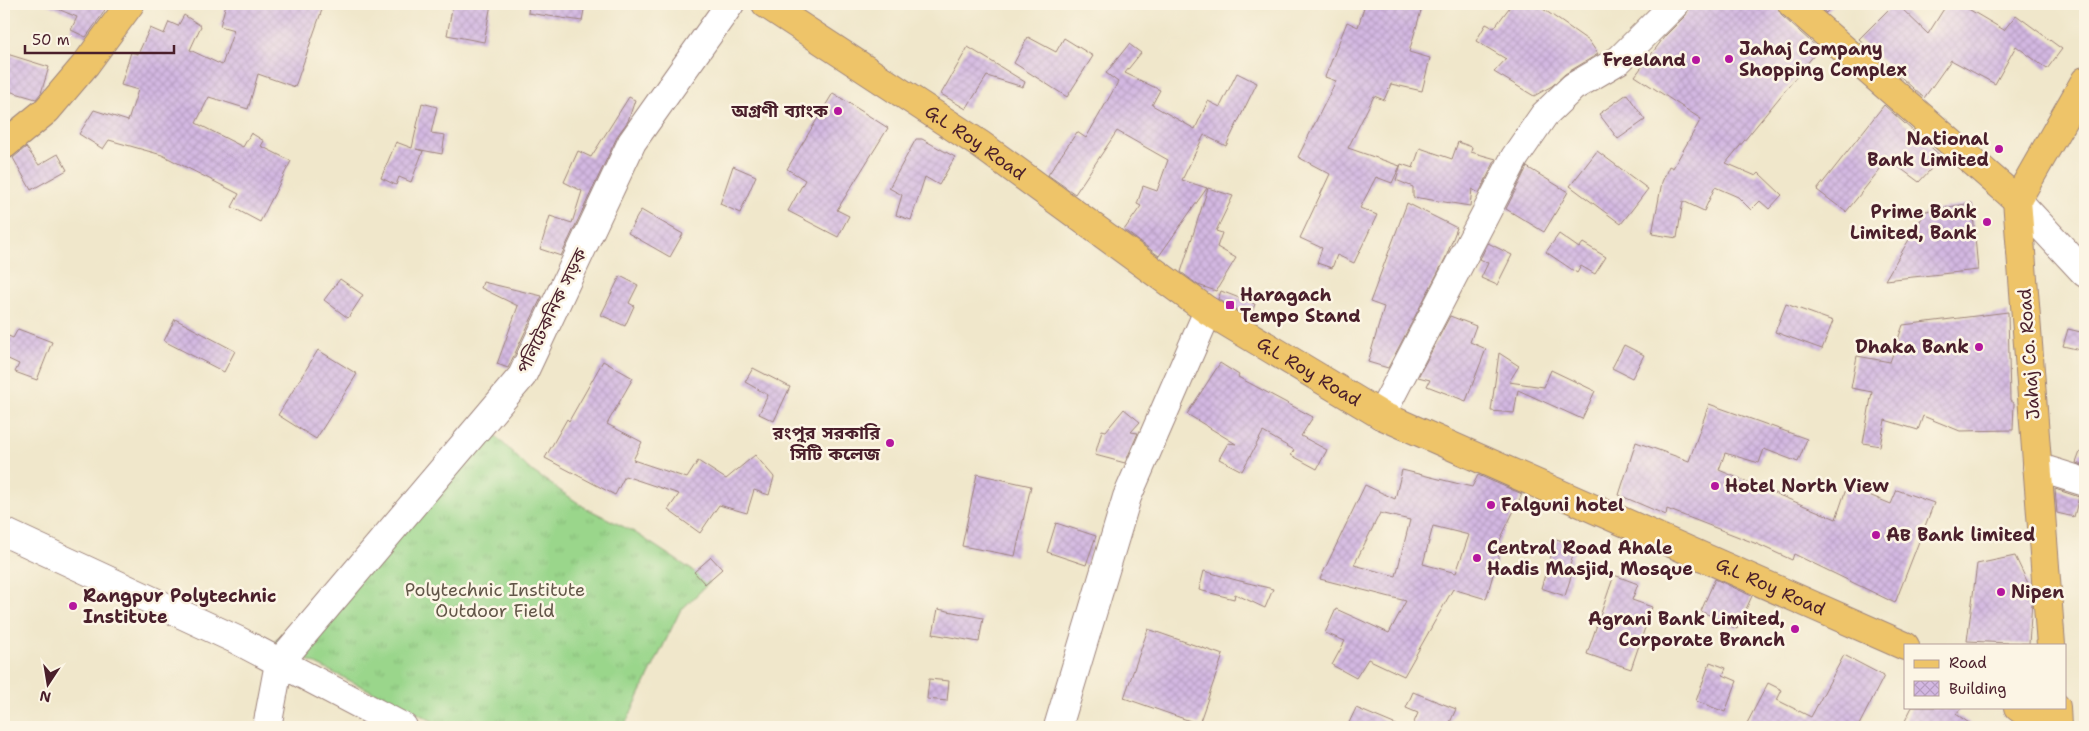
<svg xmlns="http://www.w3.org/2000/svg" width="2089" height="731" viewBox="0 0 2089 731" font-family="'Shantell Sans','Noto Sans Bengali',sans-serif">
	<defs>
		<pattern id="grass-tufts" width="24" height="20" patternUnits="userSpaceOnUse" patternTransform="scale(1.25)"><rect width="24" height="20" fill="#9ad68b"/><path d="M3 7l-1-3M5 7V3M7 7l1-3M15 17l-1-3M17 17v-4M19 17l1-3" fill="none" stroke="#86b778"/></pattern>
		<pattern id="building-cross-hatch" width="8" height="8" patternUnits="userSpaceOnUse" patternTransform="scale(1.25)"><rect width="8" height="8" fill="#d3b8e2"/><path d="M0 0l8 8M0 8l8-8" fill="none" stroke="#b79ec2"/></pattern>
	</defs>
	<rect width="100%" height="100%" fill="#fcf5e5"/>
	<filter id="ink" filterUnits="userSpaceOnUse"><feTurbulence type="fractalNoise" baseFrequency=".02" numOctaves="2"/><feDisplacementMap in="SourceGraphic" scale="10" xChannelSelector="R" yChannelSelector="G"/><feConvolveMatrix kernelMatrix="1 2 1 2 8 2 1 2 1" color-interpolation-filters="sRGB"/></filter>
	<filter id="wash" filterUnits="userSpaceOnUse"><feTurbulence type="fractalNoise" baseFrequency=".0096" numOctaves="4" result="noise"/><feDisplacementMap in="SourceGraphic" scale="20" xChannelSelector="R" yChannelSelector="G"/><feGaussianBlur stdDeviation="1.12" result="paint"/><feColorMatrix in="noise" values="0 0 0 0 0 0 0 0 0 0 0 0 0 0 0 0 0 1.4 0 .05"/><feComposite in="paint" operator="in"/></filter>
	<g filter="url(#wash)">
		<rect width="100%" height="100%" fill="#f0e7cb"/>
		<!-- grass -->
		<polygon fill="url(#grass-tufts)" stroke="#727a5b" points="487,427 529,469 584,507 634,532 710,582 680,611 624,727 445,727 289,651 275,641"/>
		<g id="blocks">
			<!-- building -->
			<g fill="url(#building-cross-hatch)" fill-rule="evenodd">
				<polygon points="46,4 108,4 102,15 86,37 71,30 77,17"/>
				<polygon points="226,4 324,4 295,87 258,74 248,109 209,97 196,123 243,147 251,133 264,141 261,146 291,161 260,222 232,207 239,194 162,155 109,140 103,149 79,134 94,110 128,121 138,90 121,85 131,52 138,54 150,28 164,34 169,22 178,26 184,15 201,26 190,50 222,65 234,30 220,26"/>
				<polygon points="453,4 491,4 484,42 447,35"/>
				<polygon points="529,4 585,4 582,21 528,13"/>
				<polygon points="1365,4 1423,4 1409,52 1430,58 1422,91 1391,84 1384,100 1374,96 1348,148 1400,166 1392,183 1376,177 1360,208 1377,215 1354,263 1337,255 1332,268 1317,263 1322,248 1300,238 1330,174 1298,157 1336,81 1325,77 1347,22 1358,27"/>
				<polygon points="1512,4 1536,4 1589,41 1598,54 1565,74 1552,86 1534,96 1494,72 1506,59 1476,41 1486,24 1494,28"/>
				<polygon points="1690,4 1777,4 1782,16 1819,49 1726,163 1756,176 1759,173 1782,195 1769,209 1760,201 1751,210 1738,197 1715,187 1704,211 1683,201 1677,238 1652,234 1662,182 1669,166 1673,168 1701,119 1635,76 1665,36 1686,15"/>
				<polygon points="1816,4 1833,4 1826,13"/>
				<polygon points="1894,4 1897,4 1928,34 1947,4 1960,4 2004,30 2016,15 2062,49 2047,69 2016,46 1995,84 1951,60 1924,98 1859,39"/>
				<polygon points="1028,37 1056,52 1064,38 1093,56 1067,97 1014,63"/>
				<polygon points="1129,44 1141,53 1125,73 1160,90 1152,105 1195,129 1208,101 1220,107 1237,73 1257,83 1226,146 1204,135 1182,180 1207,188 1159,256 1124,230 1141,206 1137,204 1143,186 1157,191 1168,160 1117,131 1075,194 1048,175 1077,132 1086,138 1118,82 1106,73"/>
				<polygon points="968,47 1025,82 1023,87 987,76 966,109 941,94"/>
				<polygon points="7,54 49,67 41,93 36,99 12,92 4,87 4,66"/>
				<polygon points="833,93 888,128 837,210 849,216 838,237 788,211 805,180 787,169"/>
				<polygon points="1627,94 1645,120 1618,139 1599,114"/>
				<polygon points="629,97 635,100 628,121 618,135 561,256 540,249 550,216 572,223 582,191 564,182 578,151 591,157"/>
				<polygon points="422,103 437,107 431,133 445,135 442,154 416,149 423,151 411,182 399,177 396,185 381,178 396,142 412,148"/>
				<polygon points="1884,105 1942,157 1919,182 1888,159 1846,212 1817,190"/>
				<polygon points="916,139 922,139 955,157 939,185 925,177 911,220 896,215 902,195 889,188"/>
				<polygon points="1458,142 1472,147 1471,152 1496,159 1479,193 1472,189 1470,206 1413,197 1413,187 1396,180 1401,164 1413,168 1420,148 1452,159"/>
				<polygon points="26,147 39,165 58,154 67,170 31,190 13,158"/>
				<polygon points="1597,151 1648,189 1621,224 1570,186"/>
				<polygon points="733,166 756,176 740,213 720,204"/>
				<polygon points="1527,167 1568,192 1544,232 1506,209"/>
				<polygon points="1208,188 1233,196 1216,231 1222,233 1217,247 1236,258 1216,291 1198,285 1181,272"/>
				<polygon points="1407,203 1457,228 1446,257 1388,368 1368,362 1384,307 1370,302"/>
				<polygon points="1972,203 1978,270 1885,280 1926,211"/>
				<polygon points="641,210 683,234 670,257 628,233"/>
				<polygon points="1559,234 1579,248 1583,243 1606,257 1595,274 1581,266 1577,273 1546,252"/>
				<polygon points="1488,243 1512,255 1497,285 1481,278 1488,263 1480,259"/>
				<polygon points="620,276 638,285 629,303 634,306 625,326 601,315"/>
				<polygon points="340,279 363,295 348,318 324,300"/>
				<polygon points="483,282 542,296 508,368 497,364 518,306 481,288"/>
				<polygon points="1221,291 1255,304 1250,318 1218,299"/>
				<polygon points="1786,304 1833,321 1822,349 1775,332"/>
				<polygon points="2008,312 2010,400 2014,403 2013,430 1960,431 1923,416 1918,430 1885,420 1880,446 1863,443 1872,392 1851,388 1857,356 1890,362 1903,325"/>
				<polygon points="1450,316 1476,326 1470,342 1486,349 1466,401 1427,386 1430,380 1418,377"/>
				<polygon points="175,319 235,351 224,372 164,341"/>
				<polygon points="18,329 52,342 37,380 15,372 19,364 4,357 4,334 13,338"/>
				<polygon points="2068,329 2085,333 2085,351 2063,346"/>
				<polygon points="1624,345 1644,355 1632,378 1612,368"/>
				<polygon points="318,350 357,374 316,439 278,415"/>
				<polygon points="1499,353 1519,366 1509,382 1544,387 1551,370 1595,391 1582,419 1518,390 1514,413 1491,411"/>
				<polygon points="603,361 633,378 607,424 642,442 633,460 687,478 698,461 726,479 755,455 774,477 769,495 754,490 747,513 719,505 700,533 668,510 679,494 625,476 615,495 545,458 567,419 569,421"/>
				<polygon points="1220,363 1239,375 1238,377 1313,417 1301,436 1327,450 1317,469 1291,455 1294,450 1263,432 1242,471 1219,459 1228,443 1236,444 1187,414"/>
				<polygon points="753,368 790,387 774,421 759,414 768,395 745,382"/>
				<polygon points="1709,404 1807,439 1798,462 1764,449 1759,463 1725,453 1719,470 1836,519 1847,486 1891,504 1897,490 1934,503 1895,603 1794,554 1792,560 1757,544 1667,509 1666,515 1619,495 1636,442 1689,461"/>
				<polygon points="1124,409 1140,422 1131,432 1138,433 1125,463 1095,455 1102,430 1106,431"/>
				<polygon points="2080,452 2085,453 2085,466 2076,463"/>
				<path d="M1402 470 1472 487 1478 475 1522 494 1497 546 1501 547 1486 599 1453 589 1404 676 1368 659 1356 678 1332 665 1345 641 1325 633 1336 609 1389 633 1406 601 1320 579 1365 485 1395 499ZM1380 513 1410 520 1396 576 1354 565ZM1433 526 1469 535 1456 573 1423 564Z"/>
				<polygon points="977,474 1031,486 1015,556 962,546"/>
				<polygon points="2055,489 2079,497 2074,517 2057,513"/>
				<polygon points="1056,523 1096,536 1086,565 1047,552"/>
				<polygon points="1556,539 1576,545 1569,569 1573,570 1565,596 1541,588"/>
				<polygon points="2015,556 2027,581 2032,602 2029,644 1967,641 1977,564"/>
				<polygon points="711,557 722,569 705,584 694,572"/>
				<polygon points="1204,571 1236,580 1273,589 1265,608 1235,594 1234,599 1199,590"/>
				<polygon points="1614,575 1638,584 1632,600 1652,607 1631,669 1587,654"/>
				<polygon points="1715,579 1752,596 1737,629 1701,611"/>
				<polygon points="938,609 983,618 979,642 933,634"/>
				<polygon points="1148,629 1223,655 1199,724 1124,698"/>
				<polygon points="1844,655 1884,676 1858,727 1745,727 1768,683 1782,690 1777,700 1811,717"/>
				<polygon points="1710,662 1726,668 1723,675 1737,681 1725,712 1696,701"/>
				<polygon points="929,679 949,681 947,701 927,699"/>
				<polygon points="1413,692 1456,709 1448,727 1412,727 1418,713 1406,708"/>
				<polygon points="1912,707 1962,707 1956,714 1975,727 1902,727"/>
				<polygon points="1356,708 1401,727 1347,727"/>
			</g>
		</g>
	</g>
	<g filter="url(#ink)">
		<use href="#blocks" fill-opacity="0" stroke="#9d837b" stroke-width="1"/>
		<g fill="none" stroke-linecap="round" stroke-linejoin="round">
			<defs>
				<g id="minor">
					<polyline points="2017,200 2085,273"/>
					<polyline points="1381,415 1515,157 1544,115 1573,87 1619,60 1675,4"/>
					<polyline points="2037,467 2085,482"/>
					<polyline points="4,532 237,640 403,727"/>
					<polyline points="267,727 279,663 522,376 632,142 730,4"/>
					<polyline points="1058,727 1127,497 1208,311"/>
				</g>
				<g id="major">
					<path id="s1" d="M766 4 981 145 1208 311 1381 415 1905 646"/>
					<polyline points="1792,4 2017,200"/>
					<polyline points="4,145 47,110 86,64 130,4"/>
					<polyline points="2018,707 2046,727"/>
				</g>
				<g id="highway">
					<polyline points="2051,645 2017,200 2085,81"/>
					<polyline points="2056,707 2057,727"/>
				</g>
			</defs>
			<!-- minor casing -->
			<use href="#minor" stroke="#9d837b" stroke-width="30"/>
			<!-- major casing -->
			<use href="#major" stroke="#9d837b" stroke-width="30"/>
			<!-- highway casing -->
			<use href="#highway" stroke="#9d837b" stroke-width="30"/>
			<!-- minor -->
			<use href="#minor" stroke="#fff" stroke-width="28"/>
			<!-- major -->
			<use href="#major" stroke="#eec469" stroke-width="28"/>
			<!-- highway -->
			<use href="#highway" stroke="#eec469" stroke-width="28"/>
		</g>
	</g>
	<!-- markers -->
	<g fill="#b5179e" stroke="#fcf5e5" stroke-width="2">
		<circle cx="1729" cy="59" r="5"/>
		<circle cx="1696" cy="60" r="5"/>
		<circle cx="838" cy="111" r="5"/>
		<circle cx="1999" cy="149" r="5"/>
		<circle cx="1987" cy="222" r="5"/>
		<rect x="1225" y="300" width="10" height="10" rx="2.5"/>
		<circle cx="1979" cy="347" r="5"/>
		<circle cx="890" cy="443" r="5"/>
		<circle cx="1715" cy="486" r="5"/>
		<circle cx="1491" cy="505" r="5"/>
		<circle cx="1876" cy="535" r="5"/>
		<circle cx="1477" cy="558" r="5"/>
		<circle cx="2001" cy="592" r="5"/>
		<circle cx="73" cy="606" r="5"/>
		<circle cx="1795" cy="629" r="5"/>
	</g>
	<g text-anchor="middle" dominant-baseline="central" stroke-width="5" stroke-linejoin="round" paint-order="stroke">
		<!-- poi labels -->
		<g font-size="18" font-weight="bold" fill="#4a1f2b" stroke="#fcf5e5" text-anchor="start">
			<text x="1739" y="49">Jahaj Company<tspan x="1739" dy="21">Shopping Complex</tspan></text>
			<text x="1686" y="60" text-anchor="end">Freeland</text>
			<text x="828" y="111" text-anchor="end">অগ্রণী ব্যাংক</text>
			<text x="1989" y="139" text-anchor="end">National<tspan x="1989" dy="21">Bank Limited</tspan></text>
			<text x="1977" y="212" text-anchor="end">Prime Bank<tspan x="1977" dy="21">Limited, Bank</tspan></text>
			<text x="1240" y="295">Haragach<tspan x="1240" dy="21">Tempo Stand</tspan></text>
			<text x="1969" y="347" text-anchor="end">Dhaka Bank</text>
			<text x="880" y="433" text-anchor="end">রংপুর সরকারি<tspan x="880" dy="21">সিটি কলেজ</tspan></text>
			<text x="1725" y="486">Hotel North View</text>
			<text x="1501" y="505">Falguni hotel</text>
			<text x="1886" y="535">AB Bank limited</text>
			<text x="1487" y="548">Central Road Ahale<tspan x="1487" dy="21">Hadis Masjid, Mosque</tspan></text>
			<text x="2011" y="592">Nipen</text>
			<text x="83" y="596">Rangpur Polytechnic<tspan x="83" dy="21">Institute</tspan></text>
			<text x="1785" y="619" text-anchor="end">Agrani Bank Limited,<tspan x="1785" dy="21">Corporate Branch</tspan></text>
		</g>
		<!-- street labels -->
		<g font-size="18" fill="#4a1f2b" stroke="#fcf5e5">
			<text stroke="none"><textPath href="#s1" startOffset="251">G.L Roy Road</textPath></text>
			<text transform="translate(552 311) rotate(-64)">পলিটেকনিক সড়ক</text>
			<text transform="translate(2029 354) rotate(-94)">Jahaj Co. Road</text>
			<text stroke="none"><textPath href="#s1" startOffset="656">G.L Roy Road</textPath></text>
			<text stroke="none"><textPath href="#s1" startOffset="1166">G.L Roy Road</textPath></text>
		</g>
		<!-- park labels -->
		<g font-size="18" fill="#625648" stroke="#fcf5e5">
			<text x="495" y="590">Polytechnic Institute<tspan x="495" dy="21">Outdoor Field</tspan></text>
		</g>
	</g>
	<!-- margin -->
	<rect width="2089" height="731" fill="none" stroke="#fcf5e5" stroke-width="20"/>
	<!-- legend -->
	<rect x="1904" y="644" width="162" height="65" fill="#fcf5e5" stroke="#b59f9b"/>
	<rect x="1914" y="660" width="25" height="8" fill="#eec469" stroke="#b59f9b"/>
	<text x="1949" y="668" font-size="15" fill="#4a1f2b">Road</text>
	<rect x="1914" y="681" width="25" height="15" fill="url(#building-cross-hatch)" stroke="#b59f9b"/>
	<text x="1949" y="694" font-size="15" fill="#4a1f2b">Building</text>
	<!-- north arrow -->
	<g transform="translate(48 684) rotate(192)" stroke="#fcf5e5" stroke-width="4" paint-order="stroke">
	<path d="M0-4L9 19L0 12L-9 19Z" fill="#4a1f2b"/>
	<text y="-8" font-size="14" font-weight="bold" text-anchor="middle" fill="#4a1f2b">N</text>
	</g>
	<!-- scale -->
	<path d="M25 45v8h149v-8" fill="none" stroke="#4a1f2b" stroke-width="2.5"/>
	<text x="32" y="45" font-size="15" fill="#4a1f2b" stroke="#fcf5e5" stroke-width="4" paint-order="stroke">50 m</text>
</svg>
